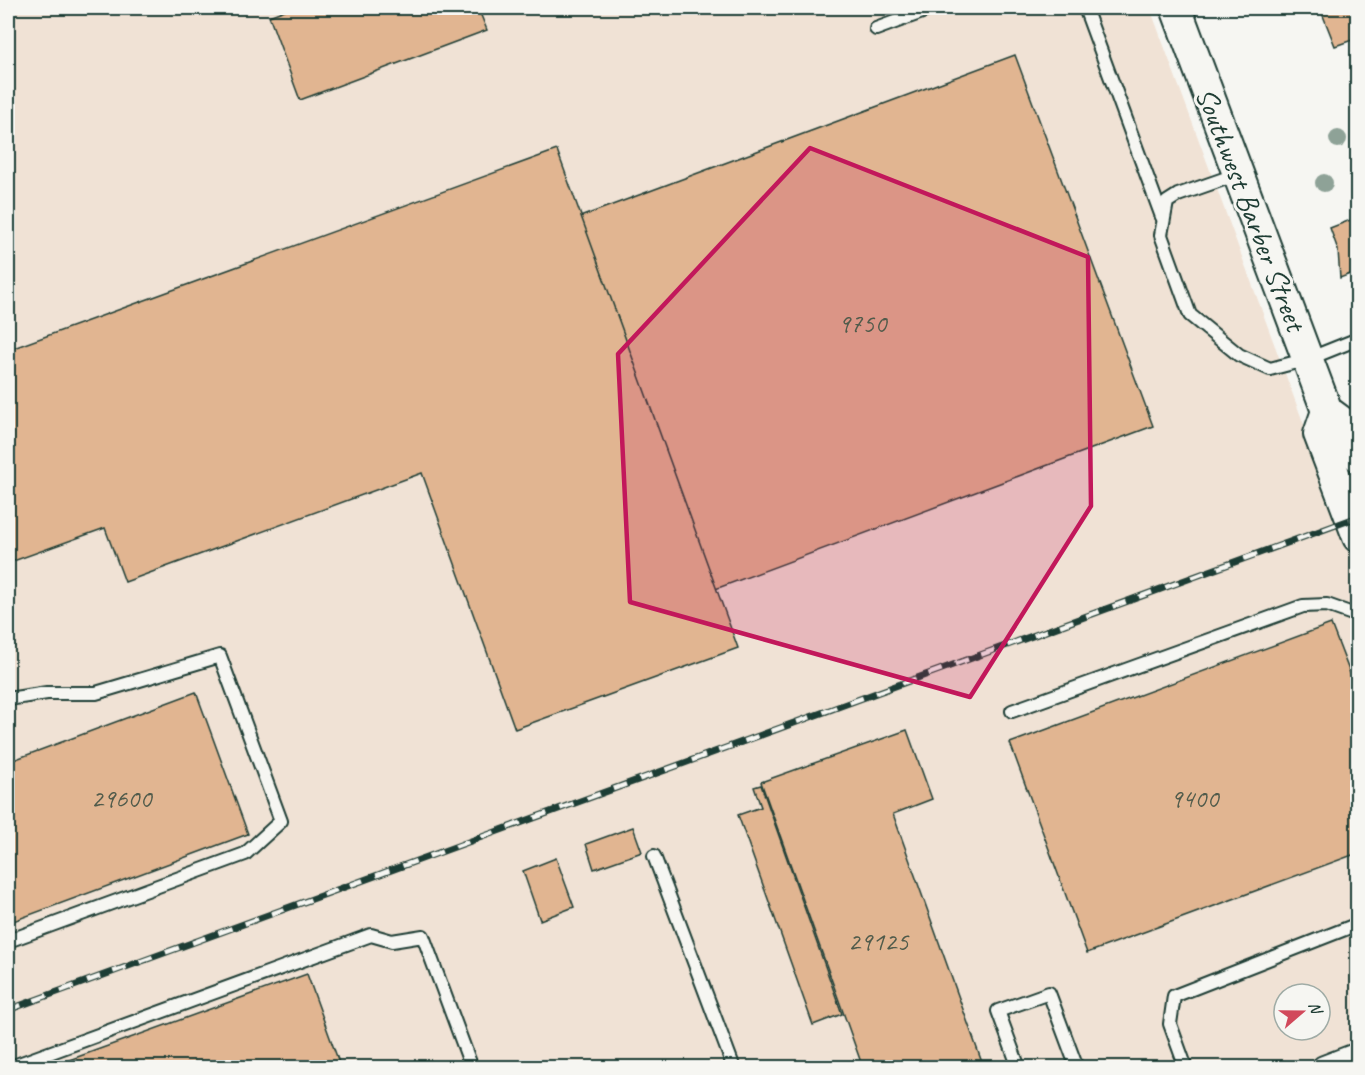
<svg xmlns="http://www.w3.org/2000/svg" width="1365" height="1075" viewBox="0 0 1365 1075" font-family="Caveat,sans-serif">
	<rect width="100%" height="100%" fill="#f6f6f2"/>
	<filter id="ink" filterUnits="userSpaceOnUse"><feTurbulence type="fractalNoise" baseFrequency=".0167" numOctaves="2"/><feDisplacementMap in="SourceGraphic" scale="12" xChannelSelector="R" yChannelSelector="G"/><feConvolveMatrix kernelMatrix="1 2 1 2 8 2 1 2 1" color-interpolation-filters="sRGB"/></filter>
	<g filter="url(#ink)">
		<!-- built -->
		<path fill="#f0e2d5" fill-rule="evenodd" d="M8 8H1150L1357 568V1067H8ZM1284 994H1320V1030H1284Z"/>
		<!-- building -->
		<g fill="#e1b591" stroke="#1f3d34" stroke-width="1.5">
			<polygon points="290,8 478,8 487,30 300,100 269,16"/>
			<polygon points="1320,8 1358,8 1358,38 1335,46"/>
			<polygon points="1015,55 1153,426 710,591 572,220"/>
			<polygon points="557,150 738,648 515,729 422,473 125,582 105,528 8,563 8,350"/>
			<polygon points="1358,217 1358,271 1340,278 1338,250 1330,228"/>
			<polygon points="1331,624 1358,694 1358,853 1087,953 1010,743"/>
			<polygon points="196,692 248,834 8,923 8,762"/>
			<polygon points="907,730 932,799 893,814 984,1068 863,1068 761,782"/>
			<polygon points="761,785 842,1014 813,1025 738,815 761,807 754,787"/>
			<polygon points="633,827 642,852 594,869 586,844"/>
			<polygon points="556,858 574,907 540,920 523,871"/>
			<polygon points="307,974 341,1068 47,1068"/>
		</g>
		<g fill="none" stroke-linecap="round" stroke-linejoin="round">
			<defs>
				<g id="service">
					<polyline points="1085,8 1162,217"/>
					<polyline points="876,29 933,8"/>
					<polyline points="1238,174 1178,195 1167,202 1161,235 1190,315 1239,355 1270,369 1308,359 1358,339"/>
					<polyline points="8,699 47,693 96,693 220,656 281,821 245,854 8,941"/>
					<polyline points="1012,711 1303,606 1327,605 1358,616"/>
					<polyline points="654,856 734,1068"/>
					<polyline points="8,1068 371,935 392,941 423,936 472,1068"/>
					<polyline points="1019,1068 998,1011 1049,993 1077,1068"/>
					<polyline points="1186,1068 1170,1024 1174,996 1358,924"/>
				</g>
				<polyline id="minor" points="1324,1068 1358,1055"/>
				<g id="tertiary">
					<polyline points="1176,8 1327,411 1346,425 1358,456"/>
					<polyline points="1327,411 1319,434 1358,537"/>
				</g>
			</defs>
			<!-- service casing -->
			<use href="#service" stroke="#1f3d34" stroke-width="16"/>
			<!-- minor casing -->
			<use href="#minor" stroke="#1f3d34" stroke-width="28"/>
			<!-- tertiary casing -->
			<use href="#tertiary" stroke="#1f3d34" stroke-width="34"/>
			<!-- service -->
			<use href="#service" stroke="#f6f6f2" stroke-width="12"/>
			<!-- minor -->
			<use href="#minor" stroke="#f6f6f2" stroke-width="24"/>
			<!-- tertiary -->
			<use href="#tertiary" stroke="#f6f6f2" stroke-width="30"/>
			<defs>
				<polyline id="rail" points="8,1010 1358,517"/>
			</defs>
			<!-- rail casing -->
			<use href="#rail" stroke="#1f3d34" stroke-width="7"/>
			<!-- rail -->
			<use href="#rail" stroke="#f6f6f2" stroke-width="4.5" stroke-dasharray="14" stroke-linecap="butt"/>
		</g>
		<!-- trees -->
		<g fill="#8ea297">
			<circle cx="1338" cy="139" r="9"/>
			<circle cx="1324" cy="183" r="9"/>
		</g>
	</g>
	<!-- marked area -->
	<path fill="#c2185b" fill-opacity="0.2" stroke="#c2185b" stroke-width="4.5" stroke-linejoin="round" d="M810 148 1088 257 1091 506 970 697 630 602 618 354Z"/>
	<g text-anchor="middle" dominant-baseline="central" stroke-width="6" stroke-linejoin="round" paint-order="stroke">
		<!-- number labels -->
		<g font-size="27" fill="#505b4b">
			<text x="862" y="323">9750</text>
			<text x="121" y="798">29600</text>
			<text x="1194" y="798">9400</text>
			<text x="878" y="941">29125</text>
		</g>
		<!-- street labels -->
		<g font-size="30" fill="#1f3d34" stroke="#f6f6f2">
			<text transform="translate(1251 209) rotate(69)">Southwest Barber Street</text>
		</g>
	</g>
	<!-- margin -->
	<rect width="1365" height="1075" fill="none" stroke="#f6f6f2" stroke-width="30"/>
	<rect x="15" y="15" width="1335" height="1045" fill="none" stroke="#1f3d34" stroke-width="2" filter="url(#ink)"/>
	<!-- north arrow -->
	<g transform="translate(1302 1012) rotate(70)"><circle r="28" fill="#f6f6f2" stroke="#a0aca6" stroke-width="1.5"/>
	<path d="M0-4.5L10 22L0 15L-10 22Z" fill="#d1495b"/>
	<text y="-9" font-size="16" font-weight="bold" text-anchor="middle" fill="#1f3d34">N</text>
	</g>
</svg>
